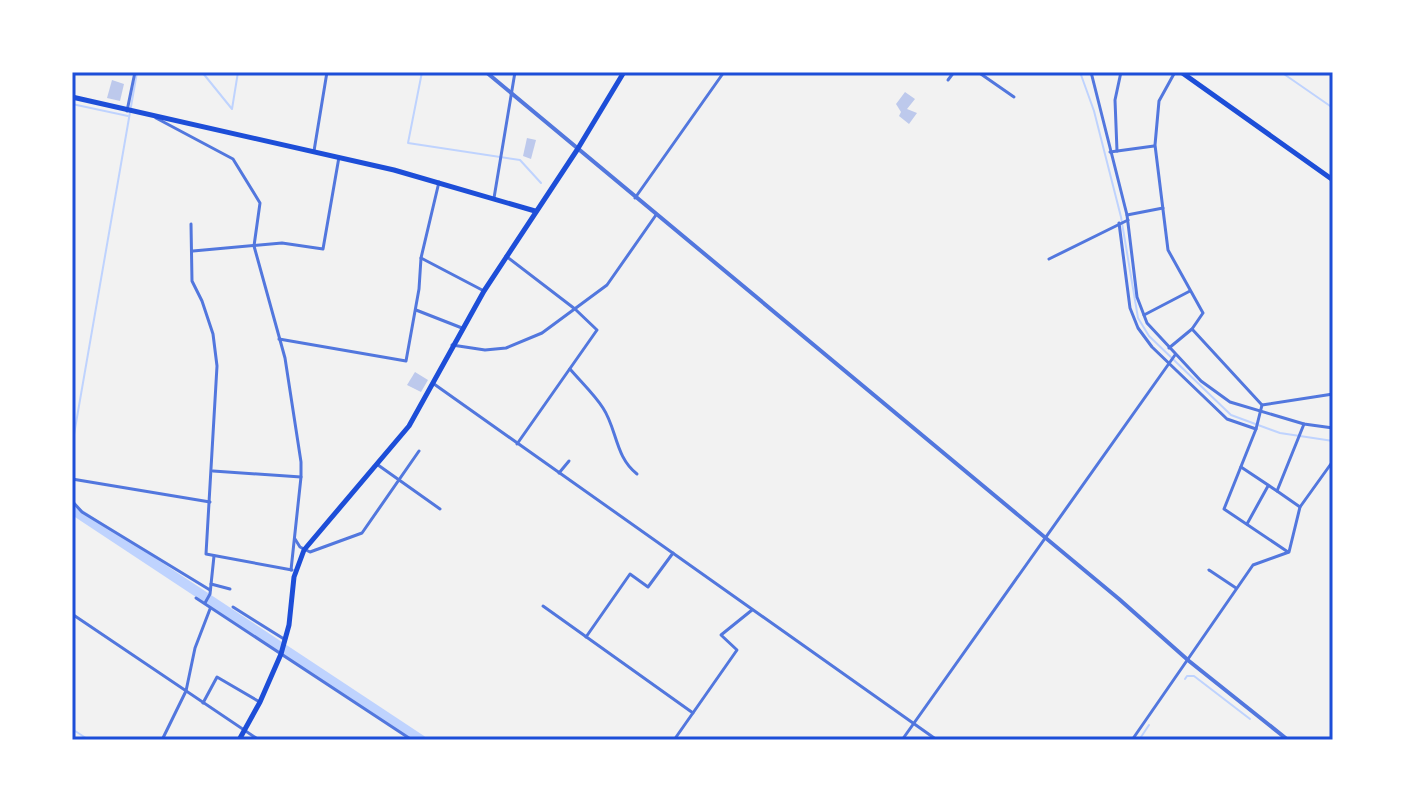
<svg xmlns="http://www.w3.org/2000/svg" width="1405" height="812" viewBox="0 0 1405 812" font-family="Manrope,sans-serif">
	<rect width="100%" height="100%" fill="#f2f2f2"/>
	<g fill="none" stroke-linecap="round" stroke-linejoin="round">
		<!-- stream -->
		<g stroke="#bfd3fe" stroke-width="2">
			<polyline points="202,72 232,109 238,72"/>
			<polyline points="422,72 408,143 520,160 541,183"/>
			<polyline points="1080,72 1094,111 1121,217 1138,318 1149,336 1231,415 1280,433 1333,441"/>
			<polyline points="1281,72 1333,108"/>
			<polyline points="72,104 128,116"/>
			<polyline points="72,446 137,72"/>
			<polyline points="1185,679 1187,676 1194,676 1250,719"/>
			<polyline points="72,729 89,740"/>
			<polyline points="1139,740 1149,725"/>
		</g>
		<!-- river -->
		<polyline stroke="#bfd3fe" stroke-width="10" points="72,509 421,740"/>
	</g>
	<!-- building -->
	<g fill="#bdc9ec">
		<polygon points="112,80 124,84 120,101 107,98"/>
		<polygon points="905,92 915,99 907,109 917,113 909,124 899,116 901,112 896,104"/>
		<polygon points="527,138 536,140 531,159 523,156"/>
		<polygon points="415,372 428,380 421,392 407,385"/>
	</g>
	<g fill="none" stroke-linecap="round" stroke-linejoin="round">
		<!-- minor -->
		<g stroke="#5277de" stroke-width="3">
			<polyline points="978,72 1014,97"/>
			<polyline points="1091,72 1127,215 1137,297 1147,323 1201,381 1230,402 1304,424 1333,428"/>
			<polyline points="948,80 954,72"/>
			<polyline points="127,111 135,72"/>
			<polyline points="156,118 233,159 260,203 254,246 285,358 301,462 301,477 291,570"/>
			<polyline points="314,151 327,72"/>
			<polyline points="1117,151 1115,100 1121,72"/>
			<polyline points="1110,152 1154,146"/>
			<polyline points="494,198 515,72"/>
			<polyline points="635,198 724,72"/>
			<polyline points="1127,215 1163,208"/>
			<polyline points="1119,223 1130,308 1138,328 1152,347 1227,419 1256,429"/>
			<polyline points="191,224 192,281 202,301 213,334 217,366 206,554 292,570"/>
			<polyline points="193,251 282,243 323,249 339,157"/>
			<polyline points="506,256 575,309 597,330 517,444"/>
			<polyline points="421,258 484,291"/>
			<polyline points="1049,259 1128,220"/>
			<polyline points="416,310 462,328"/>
			<polyline points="1144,315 1190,291"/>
			<polyline points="1192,329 1262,405 1333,394"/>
			<polyline points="279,339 406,361 419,289 421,258 439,182"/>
			<polyline points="452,345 485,350 506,348 542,333 607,285 656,215"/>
			<polyline points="1169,348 1192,329 1203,313 1168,250 1155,145 1159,101 1175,72"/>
			<path d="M570 369C581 382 594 394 603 408 617 429 615 457 637 474"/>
			<polyline points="434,384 937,740"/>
			<polyline points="1262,405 1256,429 1224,509 1288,552"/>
			<polyline points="378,465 440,509"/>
			<polyline points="1241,467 1277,491"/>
			<polyline points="213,471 301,477"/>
			<polyline points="559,473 569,461"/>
			<polyline points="72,479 210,502"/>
			<polyline points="72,501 82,512 210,590"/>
			<polyline points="1300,507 1333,461"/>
			<polyline points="1247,524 1268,486"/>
			<polyline points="295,539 300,547 310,552 362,533 419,451"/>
			<polyline points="1209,570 1236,588"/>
			<polyline points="211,584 230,589"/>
			<polyline points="196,598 412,740"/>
			<polyline points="205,603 210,594 214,556"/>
			<polyline points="543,606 693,713"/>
			<polyline points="233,607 284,639"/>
			<polyline points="72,614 259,740"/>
			<polyline points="586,637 630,574 648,587 673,553"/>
			<polyline points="203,703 217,677 258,701"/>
			<polyline points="162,740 186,691 195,648 210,609"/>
			<polyline points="674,740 737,650 721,635 752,610"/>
			<polyline points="902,740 1175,355"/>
			<polyline points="1132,740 1253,565 1289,552 1300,507 1277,491 1304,424"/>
		</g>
		<!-- tertiary -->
		<polyline stroke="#5277de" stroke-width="4" points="486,72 1119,599 1189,661 1288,740"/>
		<!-- secondary -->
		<g stroke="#1d4ed8" stroke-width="5">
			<polyline points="1181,72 1333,180"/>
			<polyline points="72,97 394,170 535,211"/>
			<polyline points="239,740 260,702 281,654 289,625 294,577 304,550 409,426 484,291 577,150 624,72"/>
		</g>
	</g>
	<!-- border -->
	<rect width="1405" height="812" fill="none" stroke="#ffffff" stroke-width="148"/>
	<rect x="74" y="74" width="1257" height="664" fill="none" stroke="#1d4ed8" stroke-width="3"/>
</svg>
